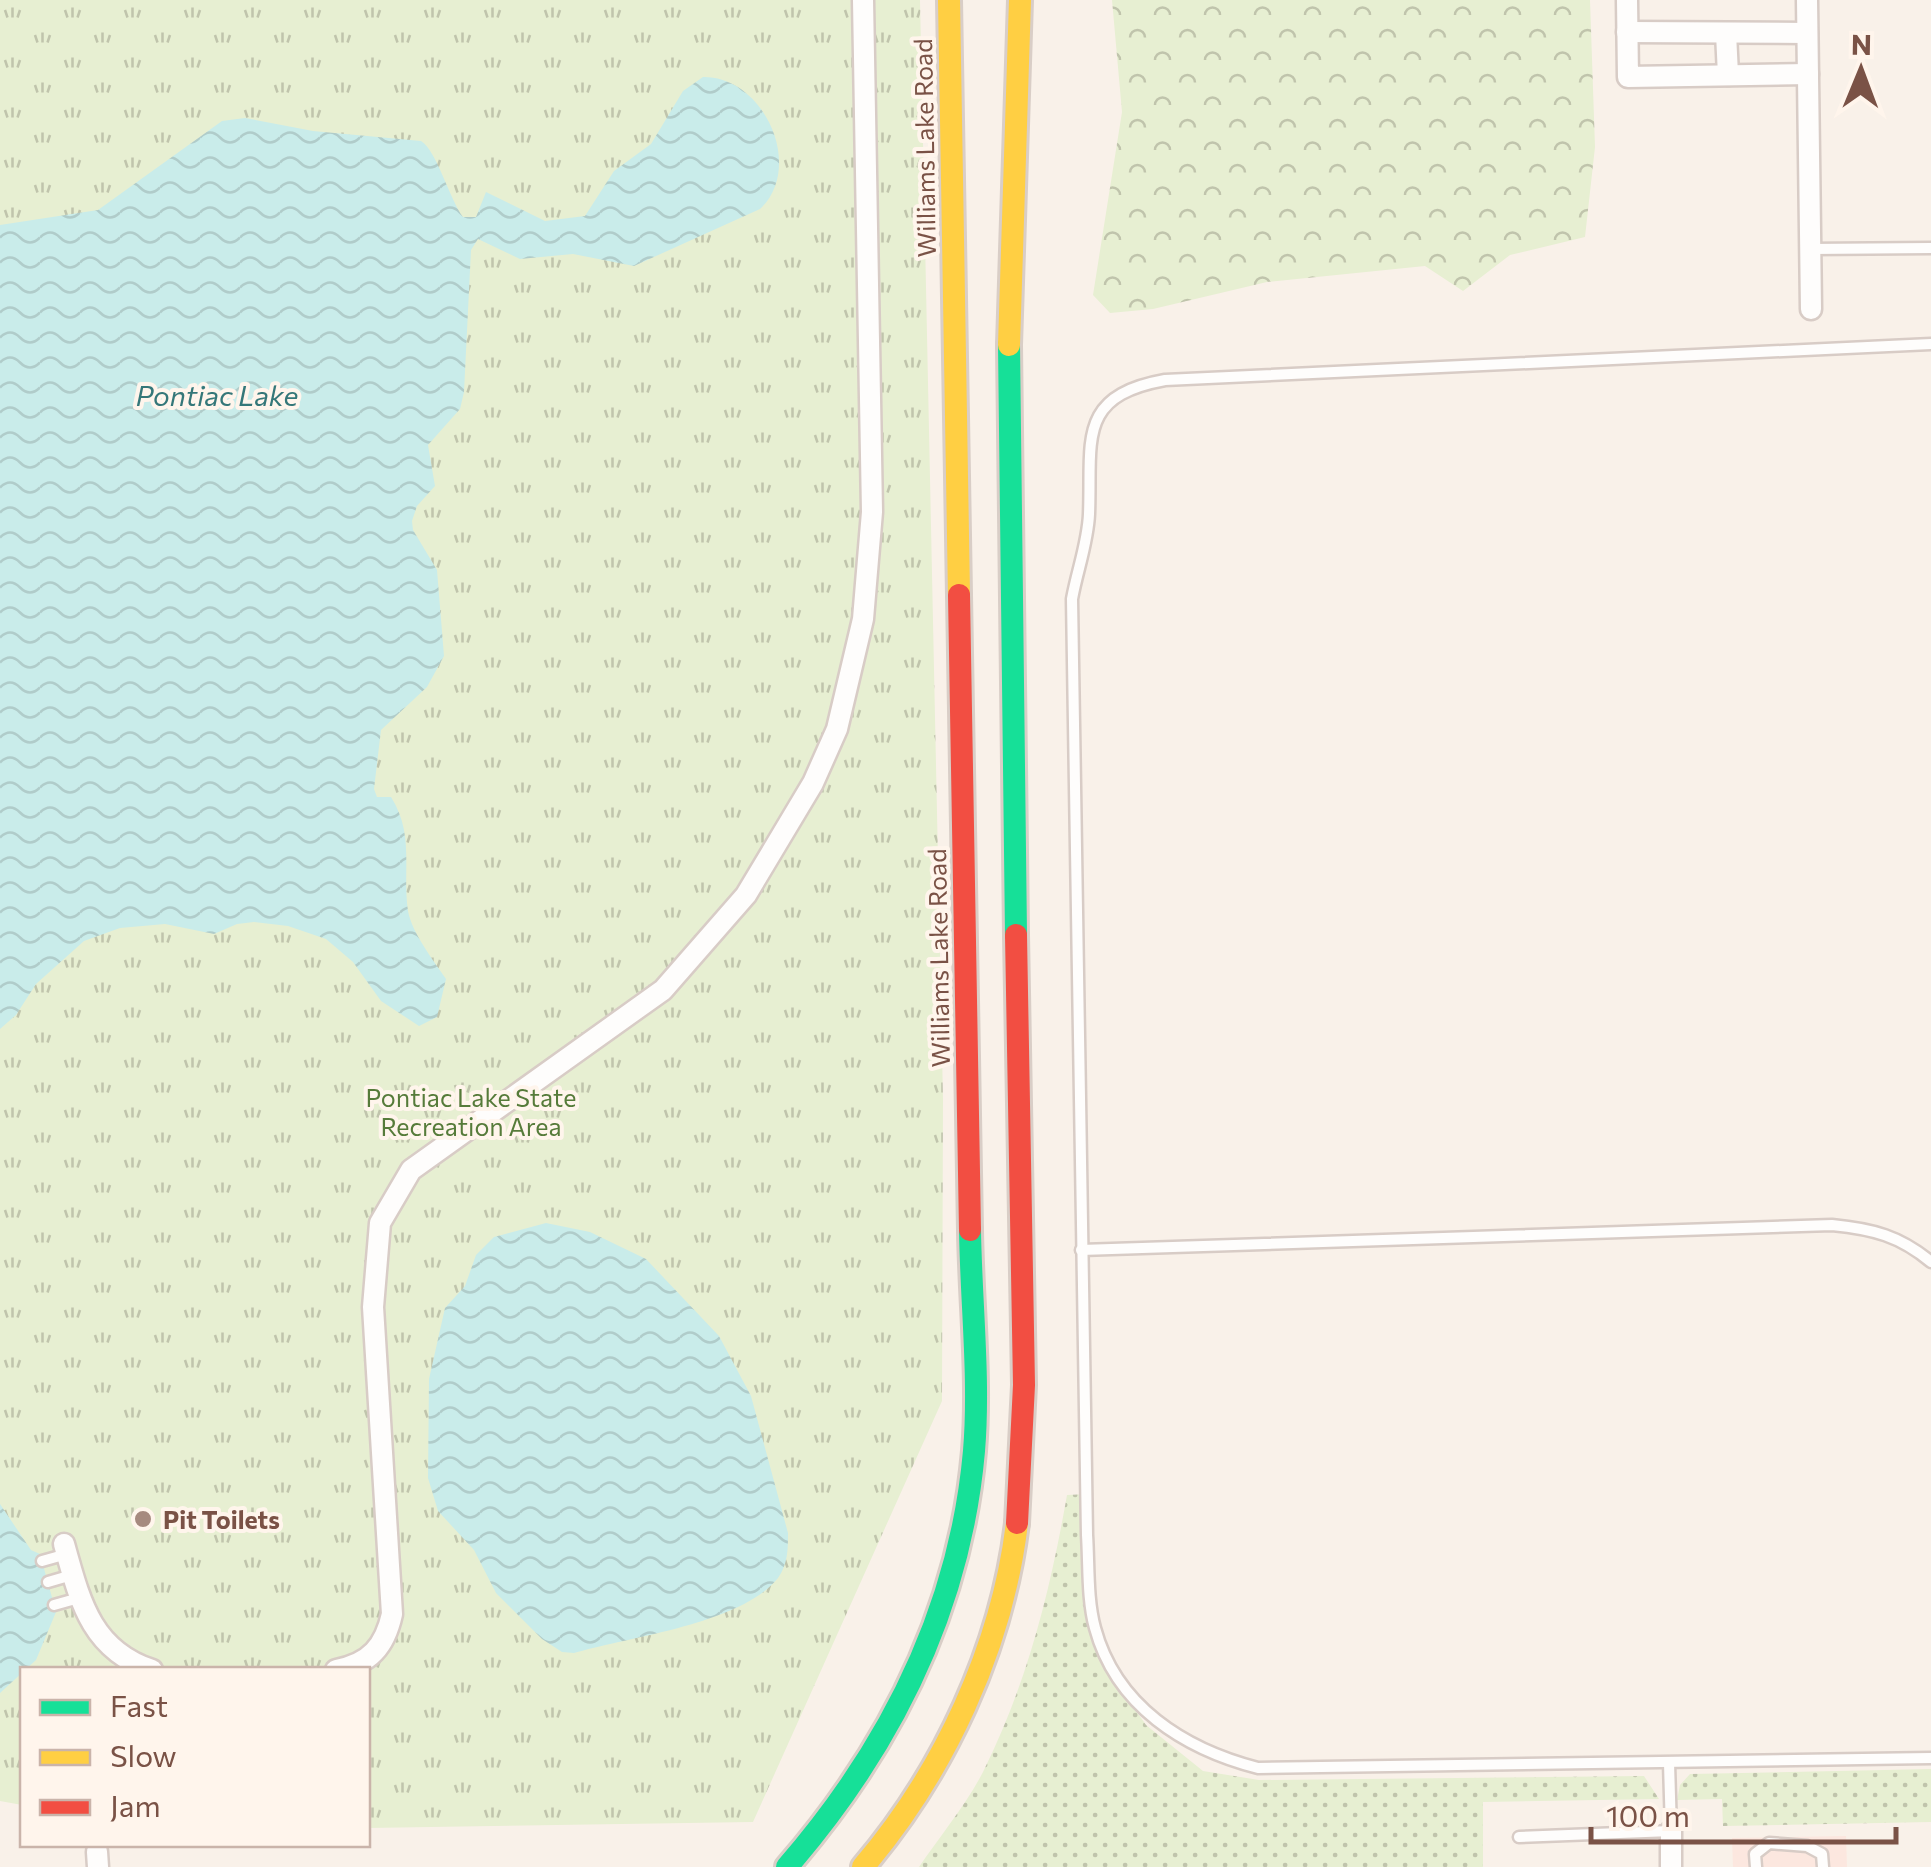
<svg xmlns="http://www.w3.org/2000/svg" width="1931" height="1867" viewBox="0 0 1931 1867" font-family="Commissioner,sans-serif">
	<defs>
		<pattern id="grass-dots" width="8" height="8" patternUnits="userSpaceOnUse" patternTransform="scale(2.5)"><rect width="8" height="8" fill="#e7efd2"/><path d="M2 2h.1M6 6h.1" fill="none" stroke="#c0c4ac" stroke-width="1.8" stroke-linecap="round"/></pattern>
		<pattern id="forest-crowns" width="20" height="18" patternUnits="userSpaceOnUse" patternTransform="scale(2.5)"><rect width="20" height="18" fill="#e7efd2"/><path d="M2 6a3 3 0 1 1 6 0M12 15a3 3 0 1 1 6 0" fill="none" stroke="#c0c4ac"/></pattern>
		<pattern id="park-tufts" width="24" height="20" patternUnits="userSpaceOnUse" patternTransform="scale(2.5)"><rect width="24" height="20" fill="#e7efd2"/><path d="M3 7l-1-3M5 7V3M7 7l1-3M15 17l-1-3M17 17v-4M19 17l1-3" fill="none" stroke="#c0c4ac"/></pattern>
		<pattern id="water-waves" width="16" height="10" patternUnits="userSpaceOnUse" patternTransform="scale(2.5)"><rect width="16" height="10" fill="#c9ecea"/><path d="M0 5q4-4 8 0t8 0" fill="none" stroke="#b0ccca"/></pattern>
	</defs>
	<rect width="100%" height="100%" fill="#f9f1e9"/>
	<!-- commercial -->
	<polygon fill="#fce7df" points="1846,1836 1847,1867 1733,1867 1732,1838"/>
	<!-- grass -->
	<g fill="url(#grass-dots)">
		<path d="M1088 1494 1101 1661 1146 1725 1203 1771 1259 1780 1644 1776 1659 1799 1483 1802V1867H919C940 1836 966 1805 983 1772 1027 1684 1050 1592 1067 1495Z"/>
		<polygon points="1931,1769 1931,1822 1723,1826 1722,1799 1677,1800 1680,1785 1690,1774"/>
	</g>
	<!-- forest -->
	<polygon fill="url(#forest-crowns)" points="1112,0 1590,0 1595,147 1585,237 1510,255 1463,291 1425,266 1267,282 1153,309 1110,313 1093,295 1122,112"/>
	<!-- park -->
	<polygon fill="url(#park-tufts)" points="0,0 920,0 943,1099 942,1401 753,1822 368,1828 368,1670 22,1670 22,1805 0,1801"/>
	<!-- water -->
	<g fill="url(#water-waves)">
		<path d="M703 77C764 76 805 167 760 209L634 266 573 254 520 259 478 239 471 250 464 392 460 409 428 445 435 486 417 506 412 521 413 530 437 570 444 656 427 687 381 730 374 789 377 797H391C415 835 402 870 408 911 412 933 434 961 446 979L437 1017 419 1026 381 1001 353 962 326 939 288 926 254 922 237 924 214 934 165 924 120 928 84 941 36 984 16 1015 0 1029V225L98 210 222 121 245 118 313 131 421 141C437 151 449 198 463 217H476L486 192 545 221 585 216 614 171 651 144 683 91Z"/>
		<path d="M546 1223 590 1232 646 1259 719 1336 751 1396 788 1533C788 1549 788 1564 778 1578 741 1624 628 1637 574 1653L562 1652 542 1639 496 1593 474 1550 438 1511 428 1478 429 1379 445 1308 465 1286 476 1255 494 1237Z"/>
		<polygon points="0,1504 31,1550 40,1554 56,1612 36,1660 0,1693"/>
	</g>
	<g fill="none" stroke-linecap="round" stroke-linejoin="round">
		<defs>
			<g id="lane">
				<polyline points="1810,249 1931,248"/>
				<path d="M1931 344 1165 380C1076 396 1092 441 1089 514 1088 542 1077 571 1072 599L1087 1535C1089 1565 1087 1599 1095 1628 1116 1706 1184 1749 1258 1768L1931 1758"/>
				<path d="M1081 1250 1832 1225C1873 1229 1900 1236 1931 1262"/>
				<polyline points="42,1561 67,1554"/>
				<polyline points="48,1582 72,1575"/>
				<polyline points="54,1605 79,1598"/>
				<polyline points="1519,1837 1671,1831 1669,1763"/>
				<polyline points="1756,1867 1755,1854 1769,1843 1807,1846 1822,1854 1823,1867"/>
			</g>
			<g id="street">
				<polyline points="1627,0 1628,77 1808,74"/>
				<polyline points="1807,0 1811,309"/>
				<polyline points="1627,32 1807,33"/>
				<polyline points="1726,33 1728,75"/>
				<path d="M64 1544C80 1601 91 1650 152 1670"/>
				<path d="M336 1670C370 1664 385 1646 392 1614L373 1307 380 1223 411 1170 663 990 746 895 813 783 837 729 863 619 872 512 863 0"/>
				<polyline points="1671,1831 1671,1867"/>
				<polyline points="97,1852 98,1867"/>
			</g>
			<g id="fast">
				<polyline points="1009,345 1016,935"/>
				<path d="M787 1867C890 1748 960 1609 974 1451 980 1379 971 1302 970 1230"/>
			</g>
			<g id="slow">
				<polyline points="949,0 959,595"/>
				<polyline points="1009,345 1020,0"/>
				<path d="M863 1867C944 1772 1002 1648 1017 1523"/>
			</g>
			<g id="jam">
				<polyline points="959,595 970,1230"/>
				<polyline points="1016,935 1024,1385 1017,1523"/>
			</g>
		</defs>
		<!-- lane casing -->
		<use href="#lane" stroke="#d8ccc6" stroke-width="15"/>
		<!-- street casing -->
		<use href="#street" stroke="#d8ccc6" stroke-width="25"/>
		<!-- fast casing -->
		<use href="#fast" stroke="#d9cec7" stroke-width="28"/>
		<!-- slow casing -->
		<use href="#slow" stroke="#d9cec7" stroke-width="28"/>
		<!-- jam casing -->
		<use href="#jam" stroke="#d9cec7" stroke-width="28"/>
		<!-- lane -->
		<use href="#lane" stroke="#fefdfc" stroke-width="10"/>
		<!-- street -->
		<use href="#street" stroke="#fefdfc" stroke-width="20"/>
		<!-- fast -->
		<use href="#fast" stroke="#16e098" stroke-width="22"/>
		<!-- slow -->
		<use href="#slow" stroke="#ffcf43" stroke-width="22"/>
		<!-- jam -->
		<use href="#jam" stroke="#f24e42" stroke-width="22"/>
	</g>
	<!-- markers -->
	<circle fill="#a68a7f" stroke="#fff5ec" stroke-width="4" cx="143" cy="1519" r="10"/>
	<g text-anchor="middle" dominant-baseline="central" stroke-width="8" stroke-linejoin="round" paint-order="stroke">
		<!-- street labels -->
		<g font-size="25" fill="#7a5246" stroke="#fff5ec">
			<text transform="translate(924 148) rotate(-91)">Williams Lake Road</text>
			<text transform="translate(938 958) rotate(-91)">Williams Lake Road</text>
		</g>
		<!-- park labels -->
		<g font-size="25" fill="#567b3a" stroke="#fff5ec">
			<text x="471" y="1097">Pontiac Lake State<tspan x="471" dy="29">Recreation Area</tspan></text>
		</g>
		<!-- poi labels -->
		<g font-size="25" font-weight="bold" fill="#7a5246" stroke="#fff5ec" text-anchor="start">
			<text x="163" y="1519">Pit Toilets</text>
		</g>
		<!-- water labels -->
		<g font-size="28" font-style="italic" fill="#357779" stroke="#fff5ec">
			<text x="217" y="395">Pontiac Lake</text>
		</g>
	</g>
	<!-- legend -->
	<rect x="20" y="1667" width="350" height="180" fill="#fff5ec" stroke="#cab4aa" stroke-width="2.5"/>
	<rect x="40" y="1700" width="50" height="15" fill="#16e098" stroke="#cab4aa" stroke-width="2.5"/>
	<text x="110" y="1717" font-size="30" fill="#7a5246">Fast</text>
	<rect x="40" y="1750" width="50" height="15" fill="#ffcf43" stroke="#cab4aa" stroke-width="2.5"/>
	<text x="110" y="1767" font-size="30" fill="#7a5246">Slow</text>
	<rect x="40" y="1800" width="50" height="15" fill="#f24e42" stroke="#cab4aa" stroke-width="2.5"/>
	<text x="110" y="1817" font-size="30" fill="#7a5246">Jam</text>
	<!-- north arrow -->
	<g transform="translate(1861 70) rotate(1)" stroke="#fff5ec" stroke-width="8" paint-order="stroke">
	<path d="M0-8L18 38L0 25L-18 38Z" fill="#7a5246"/>
	<text y="-15" font-size="28" font-weight="bold" text-anchor="middle" fill="#7a5246">N</text>
	</g>
	<!-- scale -->
	<path d="M1591 1827v15h305v-15" fill="none" stroke="#7a5246" stroke-width="5"/>
	<text x="1606" y="1827" font-size="30" fill="#7a5246" stroke="#fff5ec" stroke-width="8" paint-order="stroke">100 m</text>
</svg>
